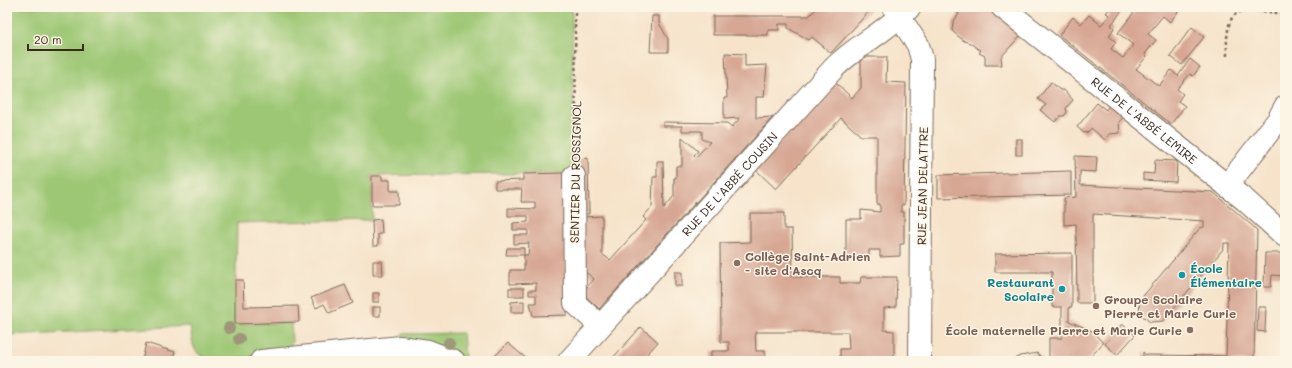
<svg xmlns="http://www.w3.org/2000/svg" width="1292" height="368" viewBox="0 0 1292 368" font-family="Mali,sans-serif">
	<rect width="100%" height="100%" fill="#fcf5e5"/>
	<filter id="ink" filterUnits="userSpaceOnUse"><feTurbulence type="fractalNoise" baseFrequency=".025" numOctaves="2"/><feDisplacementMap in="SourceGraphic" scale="8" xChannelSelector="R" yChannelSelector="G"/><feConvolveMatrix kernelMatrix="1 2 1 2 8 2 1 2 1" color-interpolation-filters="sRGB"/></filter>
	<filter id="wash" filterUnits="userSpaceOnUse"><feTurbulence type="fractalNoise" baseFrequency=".012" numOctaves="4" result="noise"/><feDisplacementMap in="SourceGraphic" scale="16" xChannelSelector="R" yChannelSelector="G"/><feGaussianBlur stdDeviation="0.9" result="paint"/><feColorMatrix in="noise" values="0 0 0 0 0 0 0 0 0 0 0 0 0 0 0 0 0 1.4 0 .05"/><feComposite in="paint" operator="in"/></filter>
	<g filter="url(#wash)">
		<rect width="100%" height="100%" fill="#f6e3ca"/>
		<!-- green -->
		<g fill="#9dc774" stroke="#6c7849">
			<path d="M7 7H572L574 173 372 176V220L237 223 235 324 291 323 292 342 289 353 213 360C190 354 194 346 190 326L7 335Z"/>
			<polygon points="463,333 465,358 453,352 399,341 402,334"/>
		</g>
		<g id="blocks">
			<!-- building -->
			<g fill="#d7a794">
				<polygon points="818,7 873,7 831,53 812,37 809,40 788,28 788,24 779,24 779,30 768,30 768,35 713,35 713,16 809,16"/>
				<polygon points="953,7 988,7 1022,34 1001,57 1002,65 985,65 985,56 979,53 981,51 970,43 964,41 952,31 953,22 959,14 952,9"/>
				<polygon points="1111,7 1125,7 1111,25 1114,28 1109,36 1116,42 1111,49 1123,58 1133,45 1118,33 1138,7 1181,8 1170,22 1163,16 1148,34 1156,40 1145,54 1147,56 1136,69 1159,86 1171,70 1178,76 1190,59 1200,67 1193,76 1190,74 1177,89 1183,94 1178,101 1185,106 1171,124 1059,35 1073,17 1081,24 1089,15 1101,25 1110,15 1106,13"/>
				<polygon points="652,16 659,16 659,23 668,39 668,52 650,52"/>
				<polygon points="1192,27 1204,37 1182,65 1170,56"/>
				<polygon points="725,53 745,54 745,66 767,65 764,97 756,97 756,118 773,117 599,309 582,293 594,279 587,273 582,272 581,217 602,216 602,254 610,260 646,220 643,217 652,207 653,177 657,177 657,161 663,161 664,208 674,196 674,178 676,178 676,166 682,166 682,137 698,151 694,155 696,157 710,142 702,139 702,131 682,131 682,126 663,126 663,122 727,123 732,127 740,118 724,119 724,98 727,98"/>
				<polygon points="861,57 887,57 886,82 906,83 904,205 901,205 901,212 904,212 904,244 900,244 900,256 880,257 880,250 869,250 869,257 846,257 846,219 861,219 861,210 880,212 880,204 877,204 877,136 861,136 841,118 776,189 755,169 835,82 852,98 861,88"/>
				<polygon points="1051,82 1060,90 1064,90 1073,100 1066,108 1067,112 1064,116 1060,116 1055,122 1040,110 1046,105 1038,99"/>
				<polygon points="1097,103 1106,110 1110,104 1124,116 1119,122 1120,133 1109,134 1105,140 1091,128 1088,132 1084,133 1077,127"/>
				<rect x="1016" y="139" width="6" height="16"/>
				<polygon points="1075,156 1097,157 1096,172 1080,171 1080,185 1213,192 1257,230 1254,361 1143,361 1143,352 1146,355 1226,356 1229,243 1224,243 1224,248 1163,321 1150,322 1140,314 1139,301 1200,228 1204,227 1204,221 1093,214 1093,303 1077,303 1076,224 1064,225 1064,198 1076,197"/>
				<polygon points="588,158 589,214 581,214 580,159"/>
				<polygon points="1155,160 1177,161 1176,182 1143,180 1143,173 1154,174"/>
				<polygon points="1071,171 1071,195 938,198 938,175"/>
				<polygon points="565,173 567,315 533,316 530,303 536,303 536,295 529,295 529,290 536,290 536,283 510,284 510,270 524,270 524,255 528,255 529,243 514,244 514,235 528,235 528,230 513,230 513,223 528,222 528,216 508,216 508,208 535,209 535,202 521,202 522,189 495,189 495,181 523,180 523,174"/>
				<polygon points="372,176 382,176 382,180 390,180 390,191 399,191 399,205 372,205"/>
				<polygon points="750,213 784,213 784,229 792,229 793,277 840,277 840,283 860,283 861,277 897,277 896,307 884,308 884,330 894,331 894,361 840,361 840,349 849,349 848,332 755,332 756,351 765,351 765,361 711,361 711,351 729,351 729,342 721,342 720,243 750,242"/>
				<polygon points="381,219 382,234 378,234 378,246 373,246 372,220"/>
				<polygon points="507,248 524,248 524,255 506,255"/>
				<polygon points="1072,253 1072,307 1069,307 1069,321 1092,331 1103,343 1087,361 1048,361 1051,358 1049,356 1049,338 1062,338 1062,307 1052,307 1052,272 995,272 995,254"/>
				<polygon points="1265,253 1285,253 1285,276 1272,275 1271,287 1264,287"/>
				<polygon points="373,261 382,261 383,275 373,275"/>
				<rect x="675" y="272" width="7" height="14"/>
				<polygon points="235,280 243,280 244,307 298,306 299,322 235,324"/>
				<polygon points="345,285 353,303 329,313 324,304 316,308 311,298"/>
				<rect x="509" y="288" width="15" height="8"/>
				<rect x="373" y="293" width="6" height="9"/>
				<polygon points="524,301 524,312 511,312 511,302"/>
				<rect x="373" y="307" width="7" height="9"/>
				<polygon points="1258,307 1266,307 1265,332 1257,331"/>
				<polygon points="1122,324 1135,335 1117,355 1105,344"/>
				<polygon points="641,327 658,342 641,361 610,361"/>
				<polygon points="146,343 175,352 172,361 142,361"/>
				<polygon points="508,343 529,361 491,360"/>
				<polygon points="1037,353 1045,361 1011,361 1020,356"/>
			</g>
		</g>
	</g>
	<g filter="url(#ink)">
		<use href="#blocks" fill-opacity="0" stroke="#7c6b5a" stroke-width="1"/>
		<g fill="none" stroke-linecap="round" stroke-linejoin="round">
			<defs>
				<g id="minor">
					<polyline points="893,7 918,45 922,59 920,361"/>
					<path id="s1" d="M1002 7 1245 200 1285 236"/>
					<polyline points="574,176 575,303 600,326"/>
					<polyline points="1227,186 1278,120 1285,107"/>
					<polyline points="261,361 400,347 428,351 454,361"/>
					<path id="s2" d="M569 361 834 68C857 45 887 31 910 7"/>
				</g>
			</defs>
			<!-- minor casing -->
			<use href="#minor" stroke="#7c6b5a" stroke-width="24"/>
			<!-- path -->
			<g stroke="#7c6b5a" stroke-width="2.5" stroke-dasharray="3 3" stroke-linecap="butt">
				<polyline points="575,7 576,156"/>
				<path d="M1227 56C1225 1 1240 9 1285 14"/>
			</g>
			<!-- minor -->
			<use href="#minor" stroke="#fff" stroke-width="22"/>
		</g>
		<!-- trees -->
		<g fill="#9f977a">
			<circle cx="229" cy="328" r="6"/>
			<circle cx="239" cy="339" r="6"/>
			<circle cx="449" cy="343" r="6"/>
		</g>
	</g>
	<!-- markers -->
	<g fill="#8d6e63" stroke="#fcf5e5" stroke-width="1.5">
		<circle cx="737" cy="263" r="4"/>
		<circle cx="1096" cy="306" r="4"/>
		<circle cx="1190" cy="330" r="4"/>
	</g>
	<g fill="#0f9aa8" stroke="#fcf5e5" stroke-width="1.5">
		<circle cx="1182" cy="275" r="4"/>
		<circle cx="1062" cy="289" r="4"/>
	</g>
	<g text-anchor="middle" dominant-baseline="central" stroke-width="3" stroke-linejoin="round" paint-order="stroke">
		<!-- street labels -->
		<g font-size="12" fill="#3b2a1e" stroke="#fcf5e5">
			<text stroke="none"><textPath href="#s1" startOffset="182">RUE DE L'ABBÉ LEMIRE</textPath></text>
			<text transform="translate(575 172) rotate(-89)">SENTIER DU ROSSIGNOL</text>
			<text stroke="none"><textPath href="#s2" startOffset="239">RUE DE L'ABBÉ COUSIN</textPath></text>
			<text transform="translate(922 186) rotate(-89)">RUE JEAN DELATTRE</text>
		</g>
		<!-- education labels -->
		<g font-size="12" font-weight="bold" fill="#785e54" stroke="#fcf5e5" text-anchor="start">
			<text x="745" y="256">Collège Saint-Adrien<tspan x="745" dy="14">- site d'Ascq</tspan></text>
			<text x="1104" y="299">Groupe Scolaire<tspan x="1104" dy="14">Pierre et Marie Curie</tspan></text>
			<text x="1182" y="330" text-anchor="end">École maternelle Pierre et Marie Curie</text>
		</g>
		<!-- culture labels -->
		<g font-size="12" font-weight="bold" fill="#0d838f" stroke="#fcf5e5" text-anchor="start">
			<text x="1190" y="268">École<tspan x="1190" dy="14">Élémentaire</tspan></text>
			<text x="1054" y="282" text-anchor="end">Restaurant<tspan x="1054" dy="14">Scolaire</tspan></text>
		</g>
	</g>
	<!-- margin -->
	<rect width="1292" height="368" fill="none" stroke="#fcf5e5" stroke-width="24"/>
	<!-- scale -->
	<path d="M28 44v6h55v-6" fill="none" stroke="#3b2a1e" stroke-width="2"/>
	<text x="34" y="44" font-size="12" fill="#3b2a1e" stroke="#fcf5e5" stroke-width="3" paint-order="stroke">20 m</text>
</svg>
